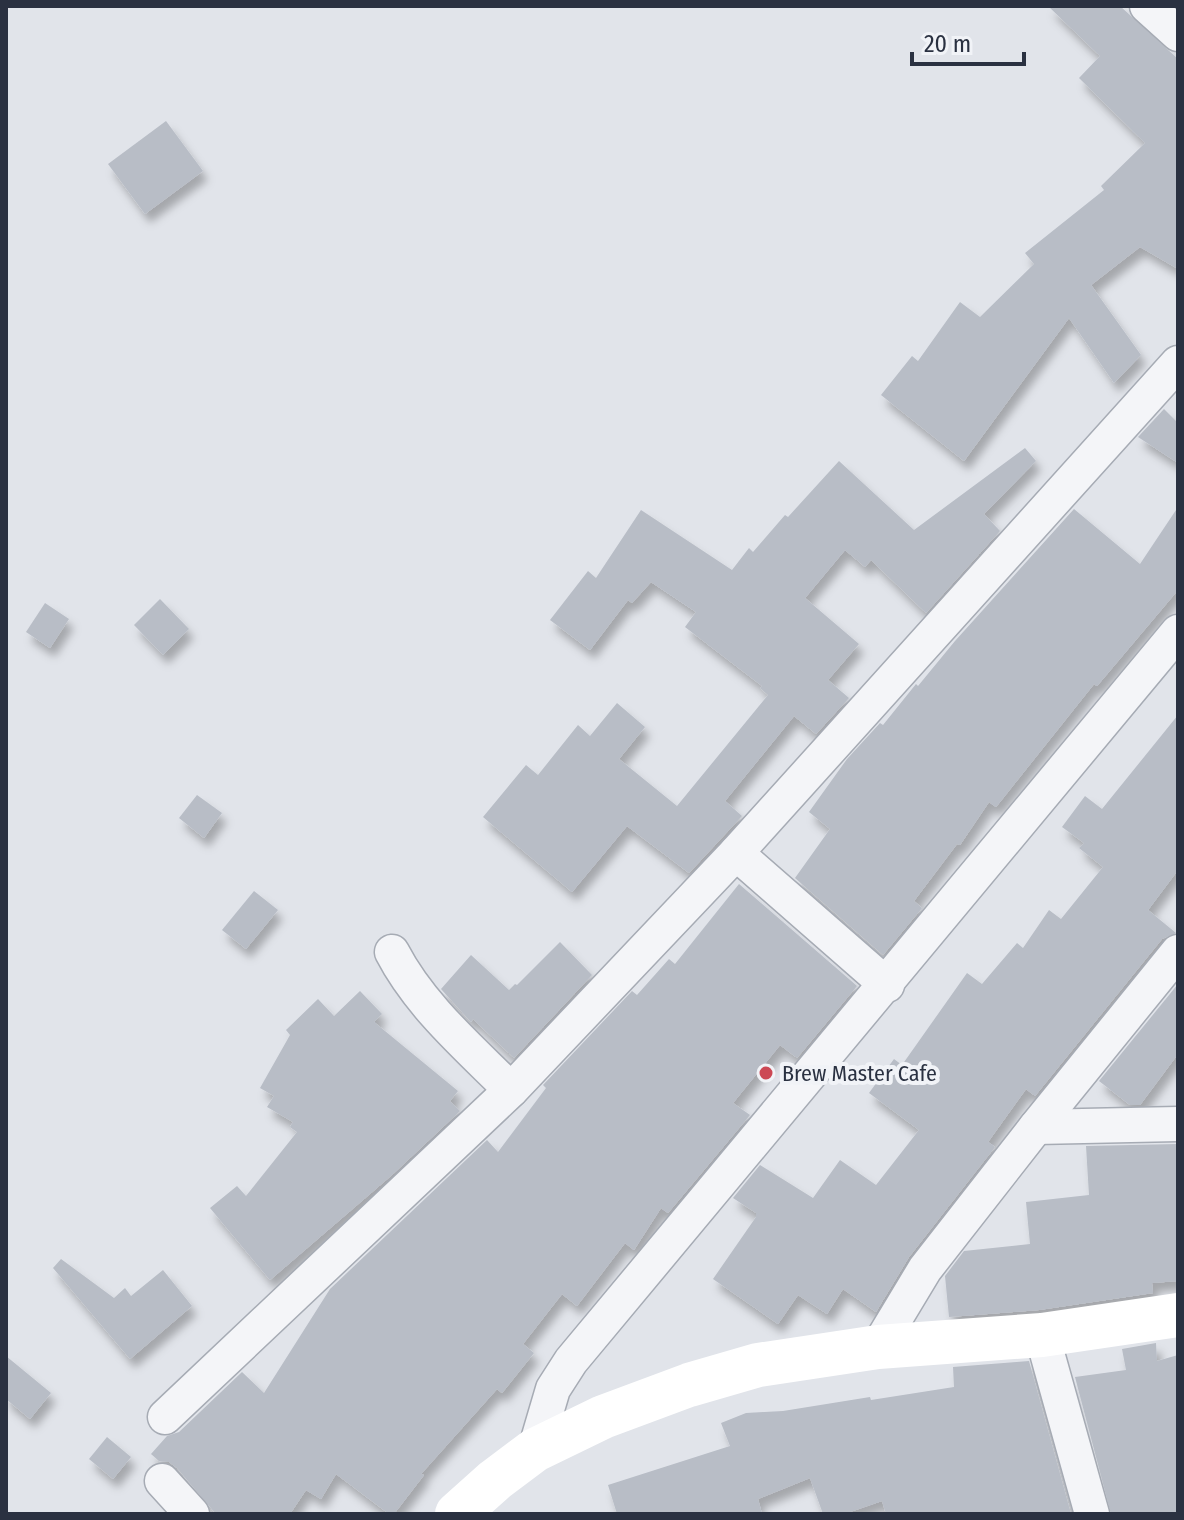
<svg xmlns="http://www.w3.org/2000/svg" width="1184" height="1520" viewBox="0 0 1184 1520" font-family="'Fira Sans Condensed',sans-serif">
	<defs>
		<filter id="shadow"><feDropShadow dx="5" dy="9" stdDeviation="4" flood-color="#0004"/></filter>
	</defs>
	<rect width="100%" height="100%" fill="#e1e4ea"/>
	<!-- building -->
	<g fill="#b8bdc6" filter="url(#shadow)">
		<polygon points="1048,6 1120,6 1178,59 1178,269 1140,247 1091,285 1141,355 1114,383 1069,318 964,461 881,395 912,356 918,361 960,302 980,317 1034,264 1025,253 1104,190 1101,186 1145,143 1079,78 1100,56"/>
		<polygon points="166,121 203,171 145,214 108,164"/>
		<polygon points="1164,409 1178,423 1178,463 1138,437"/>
		<polygon points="1025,448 1036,461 984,514 1000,531 926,613 871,560 865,567 845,550 805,598 859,644 828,680 849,698 816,734 794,716 725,801 742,816 689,873 627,826 572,892 483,817 526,765 538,775 578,725 590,736 617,703 645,727 619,759 677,806 768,695 760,688 762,686 685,627 696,612 651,582 632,603 628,600 590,650 550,620 588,571 596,578 641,510 732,570 749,548 753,552 785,515 788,517 839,461 914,530"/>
		<polygon points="1178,507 1178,590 1097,686 1094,684 996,807 989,802 960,845 957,844 914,901 922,908 883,955 795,878 830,829 809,812 847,759 880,723 883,725 916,684 918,686 955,641 1074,509 1140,564"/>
		<polygon points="160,599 189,629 163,655 134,625"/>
		<polygon points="45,603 69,619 50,648 26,632"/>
		<polygon points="1178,715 1178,870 1148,910 1176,933 1162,939 1035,1096 1026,1089 988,1142 995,1147 909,1257 876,1312 843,1289 827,1314 798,1295 778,1324 713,1279 756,1217 756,1213 733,1198 760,1165 813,1198 840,1160 876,1185 919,1130 869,1093 894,1059 902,1065 967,973 982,984 1017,943 1023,948 1049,910 1061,919 1103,867 1079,848 1084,843 1062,827 1085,796 1102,809"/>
		<polygon points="197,795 222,813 204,838 179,818"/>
		<polygon points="739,884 857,986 797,1058 780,1045 733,1103 750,1115 668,1213 661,1208 634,1250 625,1243 577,1306 562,1294 523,1344 534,1353 502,1393 497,1389 421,1474 424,1475 394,1514 389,1514 336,1474 321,1499 306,1490 290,1514 216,1514 177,1468 169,1462 159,1461 151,1454 167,1436 179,1432 242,1372 264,1393 330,1289 487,1140 498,1152 546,1088 543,1085 632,991 637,995 669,959 675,964"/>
		<polygon points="254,891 278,910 246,949 222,930"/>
		<polygon points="560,942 592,975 514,1058 473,1019 471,1022 441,989 471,955 509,990 515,984 517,985"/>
		<polygon points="1178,984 1178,1054 1140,1105 1130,1105 1099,1081"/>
		<polygon points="360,991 382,1014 374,1022 458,1091 450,1101 460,1111 392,1175 270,1280 210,1208 237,1186 246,1196 297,1132 290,1127 293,1122 267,1107 274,1096 260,1088 290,1035 286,1030 318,999 334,1016"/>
		<polygon points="1178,1144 1178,1281 1152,1283 1153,1293 1039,1310 949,1317 945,1276 964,1251 1030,1244 1026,1202 1089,1195 1086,1146"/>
		<polygon points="61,1259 114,1298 125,1288 131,1296 163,1270 192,1306 130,1359 53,1268"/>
		<polygon points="1156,1343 1157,1361 1178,1355 1178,1514 1111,1514 1075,1377 1126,1370 1122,1349"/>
		<polygon points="6,1356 51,1393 30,1419 6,1399"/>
		<polygon points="1029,1361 1071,1514 886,1514 882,1501 844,1514 823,1514 810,1478 758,1499 762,1514 617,1514 608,1485 730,1446 721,1423 746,1413 783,1411 870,1397 871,1400 954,1387 953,1367"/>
		<polygon points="107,1437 131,1457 113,1479 89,1459"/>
	</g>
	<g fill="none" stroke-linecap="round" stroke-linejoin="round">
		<defs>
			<g id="street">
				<polyline points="1147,6 1178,34"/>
				<polyline points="736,853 887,985"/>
				<path d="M392 952C420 1006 469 1048 511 1090"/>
				<polyline points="1036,1127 1178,1124"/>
				<polyline points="1042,1335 1092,1514"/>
				<polyline points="878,1347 925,1269 1036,1127 1178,952"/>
				<polyline points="165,1417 511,1090 736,853 1178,363"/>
				<polyline points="535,1450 553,1389 571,1361 1178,632"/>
				<polyline points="162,1481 192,1514"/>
			</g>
		</defs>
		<!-- street casing -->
		<use href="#street" stroke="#a6abb4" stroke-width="37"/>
		<!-- street -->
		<use href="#street" stroke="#f4f5f8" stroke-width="34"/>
		<!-- secondary -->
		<polyline stroke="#fff" stroke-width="44" points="457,1514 495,1480 535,1450 603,1417 689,1385 758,1365 878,1347 1042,1335 1178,1315"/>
	</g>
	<!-- markers -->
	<circle fill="#cc4854" stroke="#f1f3f7" stroke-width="3" cx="766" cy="1073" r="8"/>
	<g text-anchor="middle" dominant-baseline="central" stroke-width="8" stroke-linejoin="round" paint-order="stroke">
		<!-- poi labels -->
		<g font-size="22" fill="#2a3141" stroke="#f1f3f7" text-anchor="start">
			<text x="782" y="1073">Brew Master Cafe</text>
		</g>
	</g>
	<!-- border -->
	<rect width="1184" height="1520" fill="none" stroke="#2a3141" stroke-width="16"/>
	<!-- scale -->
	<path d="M912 52v12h112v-12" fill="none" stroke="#2a3141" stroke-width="4"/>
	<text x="924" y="52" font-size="24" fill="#2a3141" stroke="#f1f3f7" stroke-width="6" paint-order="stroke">20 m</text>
</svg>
